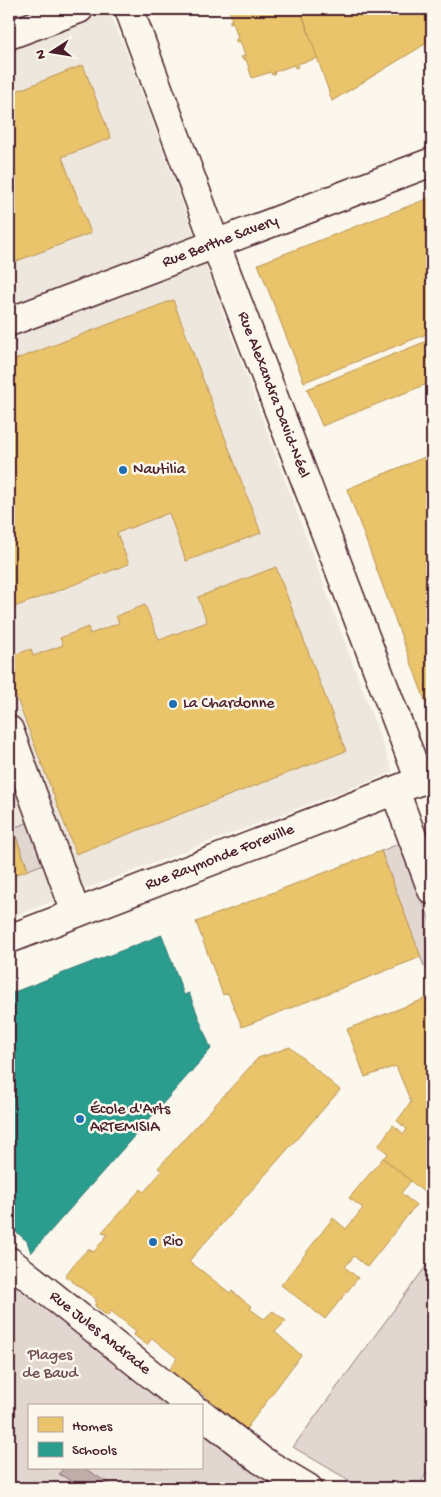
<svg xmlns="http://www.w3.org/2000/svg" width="441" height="1497" viewBox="0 0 441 1497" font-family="'Gochi Hand',sans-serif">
	<rect width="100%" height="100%" fill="#fbf7ec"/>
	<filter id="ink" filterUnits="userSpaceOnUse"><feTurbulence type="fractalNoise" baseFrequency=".02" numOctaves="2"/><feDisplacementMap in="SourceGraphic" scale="10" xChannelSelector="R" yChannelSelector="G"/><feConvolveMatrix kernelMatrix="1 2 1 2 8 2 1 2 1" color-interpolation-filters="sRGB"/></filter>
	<g filter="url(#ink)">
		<!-- built -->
		<polygon fill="#eee7de" points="9,9 108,9 125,48 393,772 9,918"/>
		<!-- green -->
		<g fill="#e2d7d0" stroke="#967b7e">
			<polygon points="35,820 51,861 28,870 13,828"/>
			<polygon points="401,843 432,926 432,963 424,966 381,851"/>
			<polygon points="432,1258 432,1465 417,1488 362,1488 293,1447"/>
			<polygon points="9,1280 168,1406 29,1406 29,1468 201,1468 201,1432 228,1453 286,1488 9,1488"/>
		</g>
		<!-- water -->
		<polygon fill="#bfadaa" stroke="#907477" points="63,1468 84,1468 116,1488 83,1488 59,1474"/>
		<!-- homes -->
		<g fill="#e9c46a" stroke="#b99257">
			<polygon points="229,9 300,9 318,58 297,64 298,67 295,68 294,65 274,72 275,74 272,75 271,72 252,78 246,59 243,60 241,57 245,56 240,41 236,42 236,39 238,38 233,22 230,23 230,20 232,20"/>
			<polygon points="313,9 432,9 432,40 332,101 302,13"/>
			<polygon points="83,65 111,138 62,157 91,233 9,264 9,94"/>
			<polygon points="432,197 432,332 304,382 258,264"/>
			<polygon points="173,300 261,533 186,561 169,513 117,533 129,564 9,609 9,362"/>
			<polygon points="432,339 432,382 322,426 307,389"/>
			<polygon points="432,454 432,713 430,714 347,489"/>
			<polygon points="276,567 346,751 76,854 9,678 9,657 31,649 33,656 63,645 60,638 88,627 90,634 119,623 116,616 145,605 159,640 207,622 198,597"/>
			<polygon points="9,818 28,870 9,877"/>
			<polygon points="381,851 421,957 242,1027 228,993 223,995 196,922"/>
			<polygon points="432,996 432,1155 425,1164 432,1170 432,1184 425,1193 383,1158 388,1153 378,1146 393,1125 404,1134 407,1129 397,1121 411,1102 396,1066 365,1077 347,1029"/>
			<polygon points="290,1047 340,1090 189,1261 230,1293 232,1291 252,1307 250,1309 264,1319 273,1311 286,1321 275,1332 301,1355 246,1429 199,1391 196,1394 169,1371 177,1358 152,1338 147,1345 134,1335 136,1331 111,1311 107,1316 95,1306 96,1299 65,1276 74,1264 88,1249 94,1252 107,1235 102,1232 141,1189 144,1192 162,1171 158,1168 258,1058"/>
			<polygon points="383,1158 411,1181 401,1193 416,1205 367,1267 354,1256 345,1267 358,1278 325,1319 281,1285 333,1218 346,1229 363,1208 349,1198"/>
		</g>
		<!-- schools -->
		<polygon fill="#2a9d8f" stroke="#347771" points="162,935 184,995 189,993 211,1049 31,1253 27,1241 9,1226 9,994"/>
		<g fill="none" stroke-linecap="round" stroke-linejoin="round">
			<defs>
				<g id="minor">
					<path id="s1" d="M129 9 215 243 420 781"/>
					<polyline points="9,35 79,9"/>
					<path id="s2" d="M9 322 432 162"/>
					<polyline points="9,730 76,913"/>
					<polyline points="395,791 432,890"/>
					<path id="s3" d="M9 939 432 776"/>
					<path id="s4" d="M9 1261 191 1406"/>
					<polyline points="201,1413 261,1460 308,1488"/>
				</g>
			</defs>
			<!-- minor casing -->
			<use href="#minor" stroke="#4a1f2b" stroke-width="31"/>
			<!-- minor -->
			<use href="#minor" stroke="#fbf7ec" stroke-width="28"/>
		</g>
	</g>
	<!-- markers -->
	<g fill="#1f6fb2" stroke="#fbf7ec" stroke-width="2">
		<circle cx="123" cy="470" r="5"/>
		<circle cx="173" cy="704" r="5"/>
		<circle cx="80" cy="1119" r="5"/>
		<circle cx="153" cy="1242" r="5"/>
	</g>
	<g text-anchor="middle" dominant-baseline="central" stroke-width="5" stroke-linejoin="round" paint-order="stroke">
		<!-- street labels -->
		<g font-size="16" fill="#4a1f2b" stroke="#fbf7ec">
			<text stroke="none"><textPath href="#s2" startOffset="226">Rue Berthe Savery</textPath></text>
			<text stroke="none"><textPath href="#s1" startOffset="412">Rue Alexandra David-Néel</textPath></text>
			<text stroke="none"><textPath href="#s3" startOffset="226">Rue Raymonde Foreville</textPath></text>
			<text stroke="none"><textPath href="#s4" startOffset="116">Rue Jules Andrade</textPath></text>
		</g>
		<!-- poi labels -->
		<g font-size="16" fill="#4a1f2b" stroke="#fbf7ec" text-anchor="start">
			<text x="133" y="470">Nautilia</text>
			<text x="183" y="704">La Chardonne</text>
			<text x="90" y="1110">École d'Arts<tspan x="90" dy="18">ARTEMISIA</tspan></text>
			<text x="163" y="1242">Rio</text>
		</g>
		<!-- park labels -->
		<g font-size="16" fill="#704d54" stroke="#fbf7ec">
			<text x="50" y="1356">Plages<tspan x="50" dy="18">de Baud</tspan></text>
		</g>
	</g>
	<!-- margin -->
	<rect width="441" height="1497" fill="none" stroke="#fbf7ec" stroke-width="30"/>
	<rect x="15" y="15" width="411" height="1467" fill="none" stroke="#4a1f2b" stroke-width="2" filter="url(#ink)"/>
	<!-- legend -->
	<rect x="28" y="1404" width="175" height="65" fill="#fbf7ec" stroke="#b4a19f"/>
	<rect x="38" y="1417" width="25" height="15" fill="#e9c46a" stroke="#b4a19f"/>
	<text x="72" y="1430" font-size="15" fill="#4a1f2b">Homes</text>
	<rect x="38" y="1442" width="25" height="15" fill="#2a9d8f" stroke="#b4a19f"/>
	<text x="72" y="1454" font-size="15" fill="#4a1f2b">Schools</text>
	<!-- north arrow -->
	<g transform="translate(52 52) rotate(258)" stroke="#fbf7ec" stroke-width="4" paint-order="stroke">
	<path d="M0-4L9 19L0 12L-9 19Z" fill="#4a1f2b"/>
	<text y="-8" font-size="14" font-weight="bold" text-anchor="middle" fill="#4a1f2b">N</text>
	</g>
</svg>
